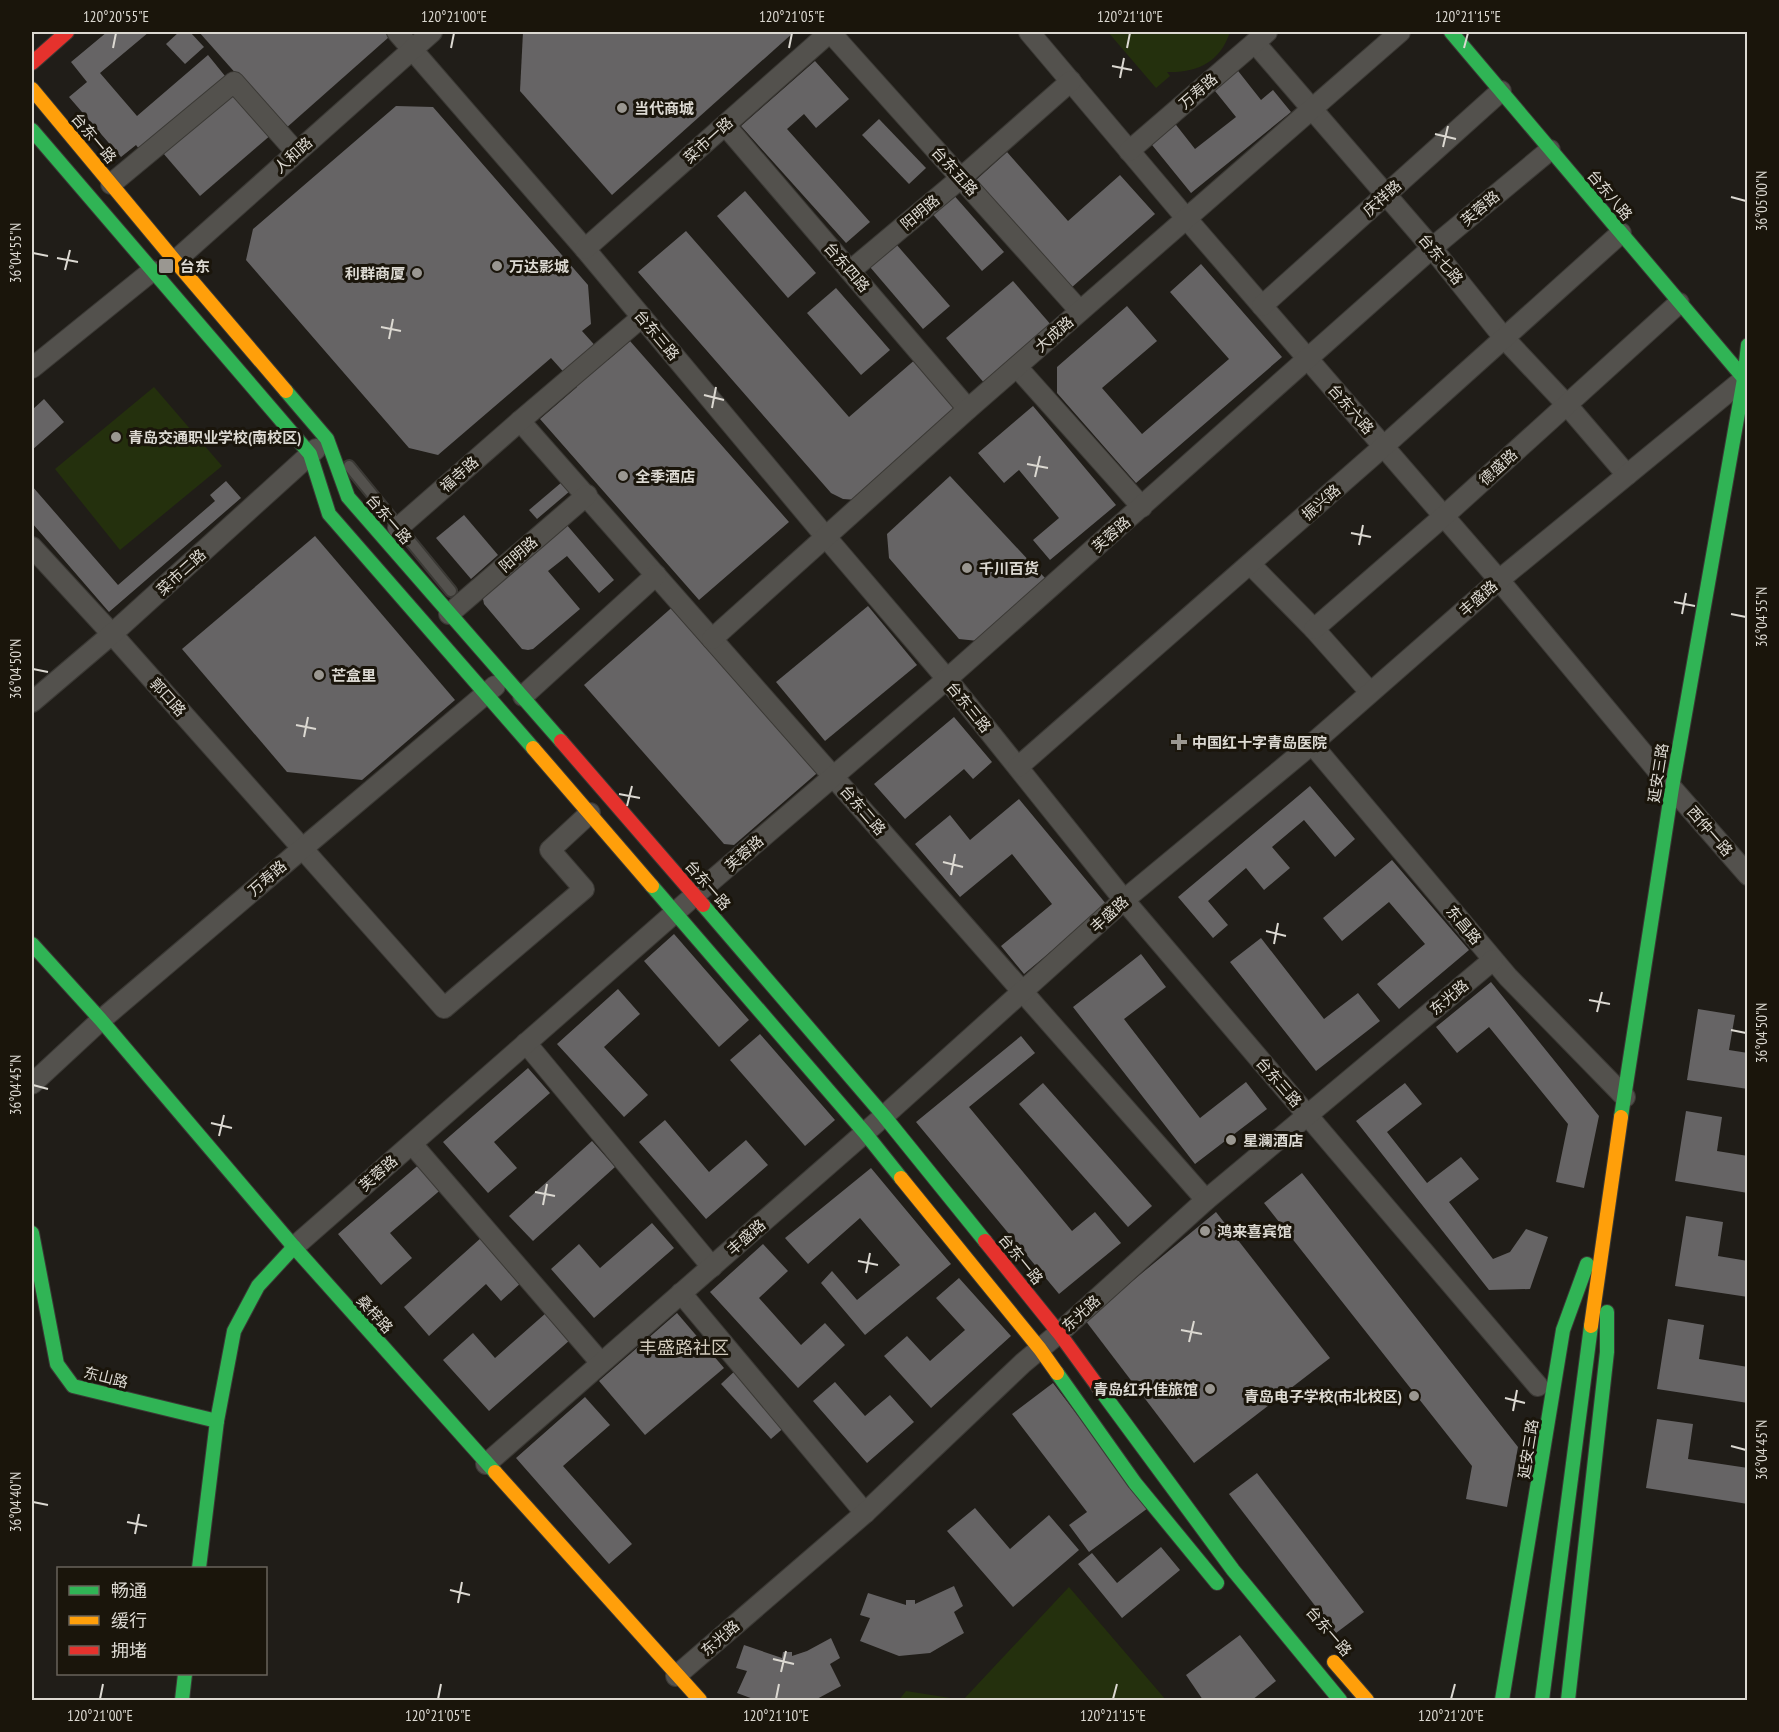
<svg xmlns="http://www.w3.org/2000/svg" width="1779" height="1732" viewBox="0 0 1779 1732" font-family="'PT Sans Narrow','Noto Sans SC',sans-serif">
	<rect width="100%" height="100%" fill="#201d18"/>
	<!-- green -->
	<g fill="#24300d">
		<path d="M1108 32H1230C1220 62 1198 73 1167 72L1170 76 1156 88Z"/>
		<polygon points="154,387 222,466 120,550 55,469"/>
		<polygon points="1069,1587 1166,1700 899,1700 906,1691 963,1700"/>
	</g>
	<!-- building -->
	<g fill="#666465">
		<polygon points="107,32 149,32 100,73 137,116 208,55 225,76 139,149 136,145 121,157 69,97 87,82 71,62"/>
		<polygon points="179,32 190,32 204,47 185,64 166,44"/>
		<polygon points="199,32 384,32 389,37 285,129"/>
		<polygon points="523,32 794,32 612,195 520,91"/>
		<polygon points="815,61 849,99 816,128 804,114 787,129 870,222 846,243 741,126"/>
		<polygon points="1235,67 1261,100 1273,90 1291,112 1191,193 1148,140 1173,121 1195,149 1236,117 1211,86"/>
		<polygon points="235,91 272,134 200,196 163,153"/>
		<polygon points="396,106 433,107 588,285 591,324 582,331 608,360 630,341 789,522 699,600 540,419 577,387 551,358 438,455 409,448 246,260 253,229"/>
		<polygon points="879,119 926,168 909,184 862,135"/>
		<polygon points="1007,152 1068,221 1120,175 1155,214 1071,288 976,180"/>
		<polygon points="745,191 816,273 788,298 717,216"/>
		<polygon points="951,192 1004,252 982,271 930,211"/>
		<polygon points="686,231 849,417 917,358 962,409 857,500 843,499 831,493 638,272"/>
		<polygon points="896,244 950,306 923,329 870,267"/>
		<polygon points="1201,264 1282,357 1136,483 1057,393 1057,367 1127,306 1157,341 1102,388 1142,434 1229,359 1170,292"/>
		<polygon points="1013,281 1052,326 985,384 946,338"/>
		<polygon points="836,288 890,350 861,375 807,313"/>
		<polygon points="44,399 64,422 32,450 32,410"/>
		<polygon points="1033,406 1116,505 1050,560 1033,540 1059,518 1019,470 1004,483 978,453"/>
		<polygon points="950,476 1045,578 978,641 959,639 889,558 887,534"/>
		<polygon points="226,481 241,498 109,612 32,523 32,486 118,585 215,501 210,495"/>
		<polygon points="562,482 570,491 537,519 529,510"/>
		<polygon points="464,515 498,555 471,579 436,538"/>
		<polygon points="566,524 614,580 599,593 567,556 548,571 580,609 533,649 528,650 522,649 484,604 483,599 486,593"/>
		<polygon points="315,536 455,700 362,780 287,772 182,649"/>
		<polygon points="677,603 823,768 734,845 724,844 584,685"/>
		<polygon points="868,606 917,665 825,741 776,682"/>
		<polygon points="954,717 992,762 973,779 964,769 905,819 874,784"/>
		<polygon points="1310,786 1355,839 1335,857 1304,820 1272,847 1290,868 1264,890 1246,868 1208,901 1228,925 1213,938 1178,897"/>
		<polygon points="1019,799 1107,905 1024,974 1001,946 1052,904 1012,854 960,897 915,844 950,815 970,840"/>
		<polygon points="1392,860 1469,950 1399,1009 1377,984 1425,944 1389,902 1342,941 1323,918"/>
		<polygon points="674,934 749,1020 719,1047 644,961"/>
		<polygon points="1261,938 1324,1019 1358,993 1380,1021 1316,1071 1230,962"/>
		<polygon points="1141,954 1166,987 1124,1019 1200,1118 1246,1082 1267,1109 1195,1164 1073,1007"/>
		<polygon points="1491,982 1599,1116 1584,1188 1556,1182 1568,1124 1489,1027 1457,1053 1436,1027"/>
		<polygon points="618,989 640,1014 604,1047 648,1095 624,1117 557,1044"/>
		<polygon points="1698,1009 1735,1015 1729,1050 1748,1053 1748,1089 1687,1080"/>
		<polygon points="760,1034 835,1120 805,1146 730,1060"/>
		<polygon points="1021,1036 1035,1053 969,1107 1072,1231 1095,1212 1121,1243 1059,1294 916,1122"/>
		<polygon points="528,1068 550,1093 494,1142 517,1168 488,1193 443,1142"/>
		<polygon points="1043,1083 1152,1206 1128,1227 1019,1104"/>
		<polygon points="1405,1083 1422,1104 1387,1132 1427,1183 1461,1157 1479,1179 1449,1202 1493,1259 1510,1252 1526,1229 1548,1237 1530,1289 1489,1290 1356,1121"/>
		<polygon points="1686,1111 1722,1117 1717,1151 1748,1156 1748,1193 1675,1181"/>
		<polygon points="665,1120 709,1172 746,1140 768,1165 706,1219 639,1142"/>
		<polygon points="592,1141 615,1167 533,1241 509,1216"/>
		<polygon points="422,1162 444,1187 390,1233 412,1258 381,1285 338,1234"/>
		<polygon points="871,1168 951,1264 865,1335 821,1283 832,1271 857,1300 900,1265 860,1218 808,1264 785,1238"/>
		<polygon points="1302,1173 1518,1447 1507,1507 1466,1499 1472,1466 1264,1203"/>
		<polygon points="1216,1212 1330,1358 1194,1463 1085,1320"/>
		<polygon points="1686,1216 1723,1222 1718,1256 1748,1261 1748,1297 1675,1286"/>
		<polygon points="652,1223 674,1248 594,1318 551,1269 579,1244 600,1268"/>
		<polygon points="482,1237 523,1281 501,1301 486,1284 429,1336 404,1307"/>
		<polygon points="763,1244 788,1271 759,1298 801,1345 825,1323 845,1345 798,1388 710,1292"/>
		<polygon points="959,1278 1011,1336 931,1408 884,1356 907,1336 930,1361 965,1330 936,1298"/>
		<polygon points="546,1313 570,1340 489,1411 443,1360 473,1333 495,1358"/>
		<polygon points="677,1313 724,1368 645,1435 599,1381"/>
		<polygon points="1668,1319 1704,1325 1699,1359 1748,1367 1748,1403 1657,1389"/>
		<polygon points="738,1368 787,1425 771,1439 721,1384"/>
		<polygon points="835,1382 865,1416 890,1395 914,1422 867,1463 813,1401"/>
		<polygon points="1053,1383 1148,1508 1089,1552 1069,1525 1087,1512 1012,1414"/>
		<polygon points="585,1397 610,1425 563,1466 632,1544 609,1564 516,1458"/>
		<polygon points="1657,1419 1693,1424 1688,1459 1748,1468 1748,1504 1646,1488"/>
		<polygon points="1257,1473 1364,1612 1336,1633 1229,1494"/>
		<polygon points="975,1508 1010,1549 1049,1515 1079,1550 1013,1607 947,1531"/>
		<polygon points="1161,1547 1180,1570 1122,1618 1078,1564 1092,1553 1117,1583"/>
		<polygon points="954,1586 963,1606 954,1612 964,1633 930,1653 899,1656 860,1641 870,1618 860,1615 868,1593 906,1605 906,1600 915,1600 915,1604"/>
		<polygon points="1240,1635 1276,1681 1252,1700 1203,1700 1186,1675"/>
		<polygon points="831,1638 840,1658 830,1664 841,1686 815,1700 756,1700 737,1693 747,1671 736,1668 744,1645 782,1658 783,1652 792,1652 792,1656 807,1651"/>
	</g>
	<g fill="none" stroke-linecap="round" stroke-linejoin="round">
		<defs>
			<polyline id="lane" points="349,466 451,591"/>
			<g id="street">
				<polyline points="397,32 585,249 825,536 947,679 1124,900 1538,1386"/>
				<polyline points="1029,32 1186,218 1499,580 1672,788 1748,875"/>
				<polyline points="1255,43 1432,248 1504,338 1567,405 1627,475"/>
				<polyline points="725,125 968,409"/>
				<polyline points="1129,151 1267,32"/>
				<polyline points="111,184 234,82 296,152"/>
				<polyline points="585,249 830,32 1080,311"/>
				<polyline points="175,261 432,32"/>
				<polyline points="850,271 961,178 1071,81"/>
				<polyline points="1262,306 1501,91"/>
				<polyline points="1017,367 1142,507"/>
				<polyline points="32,368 152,271"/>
				<polyline points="520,421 1206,1200"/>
				<polyline points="398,528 520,421 642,317"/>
				<polyline points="32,547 112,634 444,1008 584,889 550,850 590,813"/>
				<polyline points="1250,564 1314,629 1370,692"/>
				<polyline points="449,614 587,495"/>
				<polyline points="1314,629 1444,516 1679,303"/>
				<polyline points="712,639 968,409 1400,32"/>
				<polyline points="523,696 656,575"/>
				<polyline points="32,702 112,634 316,449"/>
				<polyline points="1312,744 1508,977 1625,1097"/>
				<polyline points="1018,767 1384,446 1621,233"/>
				<polyline points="526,1043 712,1267"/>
				<polyline points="32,1084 101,1020 303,848 495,686"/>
				<polyline points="412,1144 601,1363"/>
				<polyline points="294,1247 695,895 947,679 1432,248 1550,150"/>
				<polyline points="681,1293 865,1513"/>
				<polyline points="486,1464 884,1116 1124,900 1312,744 1499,580 1744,379"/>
				<polyline points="676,1676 865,1513 1023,1363 1059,1333 1206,1200 1493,960"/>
			</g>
			<g id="fast">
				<polyline points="1451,32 1748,383"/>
				<polyline points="32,130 310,454 329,514 533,748"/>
				<polyline points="286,391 327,439 348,497 561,741"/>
				<polyline points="652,886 865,1133 901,1178"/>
				<polyline points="703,905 884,1116 985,1241"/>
				<polyline points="32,944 101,1020 294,1247 495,1472"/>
				<polyline points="1621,1117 1672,788 1744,379 1748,345"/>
				<polyline points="32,1233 57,1364 73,1386 217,1421"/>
				<polyline points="1057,1373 1135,1483 1217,1583"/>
				<polyline points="1099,1388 1233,1570 1340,1700"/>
				<polyline points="199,1568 217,1421 234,1331 258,1286 294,1247"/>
				<polyline points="182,1700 185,1674"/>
				<polyline points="1502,1700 1563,1330 1587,1264"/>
				<polyline points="1542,1700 1591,1326"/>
				<polyline points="1568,1700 1607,1352 1607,1312"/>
			</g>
			<g id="slow">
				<polyline points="32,89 175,261 286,391"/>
				<polyline points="533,748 652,886"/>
				<polyline points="901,1178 1040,1349 1057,1373"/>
				<polyline points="1591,1326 1621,1117"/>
				<polyline points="495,1472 700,1700"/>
				<polyline points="1334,1662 1367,1700"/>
			</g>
			<g id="jam">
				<polyline points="32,63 67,32"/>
				<polyline points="561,741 703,905"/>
				<polyline points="985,1241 1059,1333 1099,1388"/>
			</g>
		</defs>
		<!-- lane casing -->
		<use href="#lane" stroke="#3b3935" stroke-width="14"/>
		<!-- street casing -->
		<use href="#street" stroke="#3b3935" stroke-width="22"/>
		<!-- fast casing -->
		<use href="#fast" stroke="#3b3935" stroke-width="16"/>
		<!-- slow casing -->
		<use href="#slow" stroke="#3b3935" stroke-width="16"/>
		<!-- jam casing -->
		<use href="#jam" stroke="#3b3935" stroke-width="16"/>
		<!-- lane -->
		<use href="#lane" stroke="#53514d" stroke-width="10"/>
		<!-- street -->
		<use href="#street" stroke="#53514d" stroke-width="20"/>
		<!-- fast -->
		<use href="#fast" stroke="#30b455" stroke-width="14"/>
		<!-- slow -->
		<use href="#slow" stroke="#ff9f0a" stroke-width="14"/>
		<!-- jam -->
		<use href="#jam" stroke="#e5322d" stroke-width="14"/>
	</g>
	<!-- ticks -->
	<path fill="none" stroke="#dcd9d2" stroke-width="2" d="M113 48 116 33M451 48 454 33M789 48 792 33M1127 48 1130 33M1464 48 1468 33M1112 66 1132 70M1120 78 1124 58M1435 134 1456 139M1443 147 1448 126M1731 197 1746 201M33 253 48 256M57 258 78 262M65 270 70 250M381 327 401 331M389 339 393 319M704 395 724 400M712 408 716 387M1027 464 1048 468M1035 477 1040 456M1351 533 1371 537M1359 545 1363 525M1674 602 1695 606M1682 614 1686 593M1731 614 1746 617M33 669 48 672M296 725 316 729M304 737 308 717M619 794 640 798M627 806 632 786M943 862 963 867M951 875 955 854M1266 931 1286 936M1274 944 1278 923M1589 1000 1610 1004M1597 1012 1602 992M1731 1030 1746 1033M33 1085 48 1089M211 1123 232 1128M219 1136 224 1115M535 1192 555 1196M543 1205 547 1184M858 1261 878 1265M866 1273 870 1253M1181 1330 1202 1334M1189 1342 1194 1321M1505 1398 1525 1403M1513 1411 1517 1390M1731 1446 1746 1450M33 1502 48 1505M127 1522 147 1526M135 1534 139 1514M450 1590 470 1595M458 1603 462 1582M773 1659 794 1664M781 1672 786 1651M100 1699 103 1684M438 1699 441 1684M776 1699 779 1684M1113 1699 1117 1684M1451 1699 1455 1684"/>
	<!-- markers -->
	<g fill="#9a9791" stroke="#1a150b" stroke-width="2">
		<circle cx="622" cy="108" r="6"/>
		<rect x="158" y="258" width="16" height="16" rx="3"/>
		<circle cx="497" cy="266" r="6"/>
		<circle cx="417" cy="273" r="6"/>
		<circle cx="116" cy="437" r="6"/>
		<circle cx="623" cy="476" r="6"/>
		<circle cx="967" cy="568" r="6"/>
		<circle cx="319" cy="675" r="6"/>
		<path d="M1176 733h6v6h6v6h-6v6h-6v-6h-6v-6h6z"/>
		<circle cx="1231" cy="1140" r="6"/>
		<circle cx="1205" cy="1231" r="6"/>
		<circle cx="1210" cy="1389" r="6"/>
		<circle cx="1414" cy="1396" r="6"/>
	</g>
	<g text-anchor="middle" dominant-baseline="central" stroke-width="6" stroke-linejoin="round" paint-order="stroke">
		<!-- street labels -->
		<g font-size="15" fill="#dcd9d2" stroke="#1a150b">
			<text transform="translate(1198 91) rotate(-41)">万寿路</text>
			<text transform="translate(94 138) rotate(50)">台东一路</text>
			<text transform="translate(708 140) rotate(-42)">菜市一路</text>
			<text transform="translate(293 155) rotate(-42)">人和路</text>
			<text transform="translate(955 171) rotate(48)">台东五路</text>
			<text transform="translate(1610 195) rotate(50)">台东八路</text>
			<text transform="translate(1382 198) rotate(-42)">庆祥路</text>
			<text transform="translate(1480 208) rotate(-40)">芙蓉路</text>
			<text transform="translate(920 212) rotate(-40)">阳明路</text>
			<text transform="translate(1441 259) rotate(51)">台东七路</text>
			<text transform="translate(847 267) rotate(49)">台东四路</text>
			<text transform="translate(1054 334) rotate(-41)">大成路</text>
			<text transform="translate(657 335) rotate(50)">台东三路</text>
			<text transform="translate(1351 409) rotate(49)">台东六路</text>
			<text transform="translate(1498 467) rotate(-42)">德盛路</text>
			<text transform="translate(459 474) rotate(-41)">福寺路</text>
			<text transform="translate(1321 502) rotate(-41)">振兴路</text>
			<text transform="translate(389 519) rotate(49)">台东一路</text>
			<text transform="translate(1111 534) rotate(-41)">芙蓉路</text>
			<text transform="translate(518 554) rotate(-41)">阳明路</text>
			<text transform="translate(181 572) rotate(-42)">菜市二路</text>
			<text transform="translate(1478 598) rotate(-41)">丰盛路</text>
			<text transform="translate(168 697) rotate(48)">郭口路</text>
			<text transform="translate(969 707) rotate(51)">台东三路</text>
			<text transform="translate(1658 773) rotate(-81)">延安三路</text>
			<text transform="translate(863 810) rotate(49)">台东二路</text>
			<text transform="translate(1710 831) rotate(49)">西仲一路</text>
			<text transform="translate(744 853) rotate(-41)">芙蓉路</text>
			<text transform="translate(267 878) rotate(-41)">万寿路</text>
			<text transform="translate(708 885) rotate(49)">台东一路</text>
			<text transform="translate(1109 914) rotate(-42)">丰盛路</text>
			<text transform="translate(1464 925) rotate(50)">东昌路</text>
			<text transform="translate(1449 997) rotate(-40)">东光路</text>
			<text transform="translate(1279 1082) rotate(49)">台东三路</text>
			<text transform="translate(378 1173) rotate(-41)">芙蓉路</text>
			<text transform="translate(746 1237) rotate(-41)">丰盛路</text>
			<text transform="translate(1021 1259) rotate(51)">台东一路</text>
			<text transform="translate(1081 1313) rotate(-42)">东光路</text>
			<text transform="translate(375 1314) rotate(48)">桑梓路</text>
			<text transform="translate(106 1377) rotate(14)">东山路</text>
			<text transform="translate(1528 1449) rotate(-81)">延安三路</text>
			<text transform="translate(1329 1631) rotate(49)">台东一路</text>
			<text transform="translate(720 1638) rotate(-41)">东光路</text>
		</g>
		<!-- poi labels -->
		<g font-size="15" font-weight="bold" fill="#dcd9d2" stroke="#1a150b" text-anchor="start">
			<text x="634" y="108">当代商城</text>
			<text x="180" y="266">台东</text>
			<text x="509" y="266">万达影城</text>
			<text x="405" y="273" text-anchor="end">利群商厦</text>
			<text x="128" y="437">青岛交通职业学校(南校区)</text>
			<text x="635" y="476">全季酒店</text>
			<text x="979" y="568">千川百货</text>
			<text x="331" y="675">芒盒里</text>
			<text x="1192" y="742">中国红十字青岛医院</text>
			<text x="1243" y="1140">星澜酒店</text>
			<text x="1217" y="1231">鸿来喜宾馆</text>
			<text x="1198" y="1389" text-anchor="end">青岛红升佳旅馆</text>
			<text x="1402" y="1396" text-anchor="end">青岛电子学校(市北校区)</text>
		</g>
		<!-- quarter labels -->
		<g font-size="18" fill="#d1cabc" stroke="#1a150b">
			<text x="684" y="1347">丰盛路社区</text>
		</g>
	</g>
	<!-- border -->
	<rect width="1779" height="1732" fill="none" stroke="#1a150b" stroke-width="66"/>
	<!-- legend -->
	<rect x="57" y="1567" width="210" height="108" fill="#1a150b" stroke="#68635b" stroke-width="1.5"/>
	<rect x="69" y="1586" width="30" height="9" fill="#30b455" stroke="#68635b" stroke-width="1.5"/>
	<text x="111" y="1597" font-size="18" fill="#dcd9d2">畅通</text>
	<rect x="69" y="1616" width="30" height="9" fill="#ff9f0a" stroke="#68635b" stroke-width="1.5"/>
	<text x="111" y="1627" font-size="18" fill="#dcd9d2">缓行</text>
	<rect x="69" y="1646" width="30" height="9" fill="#e5322d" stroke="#68635b" stroke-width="1.5"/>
	<text x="111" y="1657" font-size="18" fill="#dcd9d2">拥堵</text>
	<rect x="33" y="33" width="1713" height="1666" fill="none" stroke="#dcd9d2" stroke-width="2"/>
	<g font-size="15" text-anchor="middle" fill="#dcd9d2">
		<text x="116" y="22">120°20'55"E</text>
		<text x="454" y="22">120°21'00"E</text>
		<text x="792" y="22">120°21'05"E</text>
		<text x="1130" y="22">120°21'10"E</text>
		<text x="1468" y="22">120°21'15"E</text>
		<text transform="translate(1762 201) rotate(-90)" y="5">36°05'00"N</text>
		<text transform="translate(16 253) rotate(-90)" y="5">36°04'55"N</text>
		<text transform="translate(1762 617) rotate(-90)" y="5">36°04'55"N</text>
		<text transform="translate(16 669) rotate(-90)" y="5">36°04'50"N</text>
		<text transform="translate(1762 1033) rotate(-90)" y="5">36°04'50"N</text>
		<text transform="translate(16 1085) rotate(-90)" y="5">36°04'45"N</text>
		<text transform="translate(1762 1450) rotate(-90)" y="5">36°04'45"N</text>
		<text transform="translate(16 1502) rotate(-90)" y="5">36°04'40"N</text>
		<text x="100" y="1721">120°21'00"E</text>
		<text x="438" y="1721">120°21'05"E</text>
		<text x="776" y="1721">120°21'10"E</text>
		<text x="1113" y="1721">120°21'15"E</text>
		<text x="1451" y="1721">120°21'20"E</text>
	</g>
</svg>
